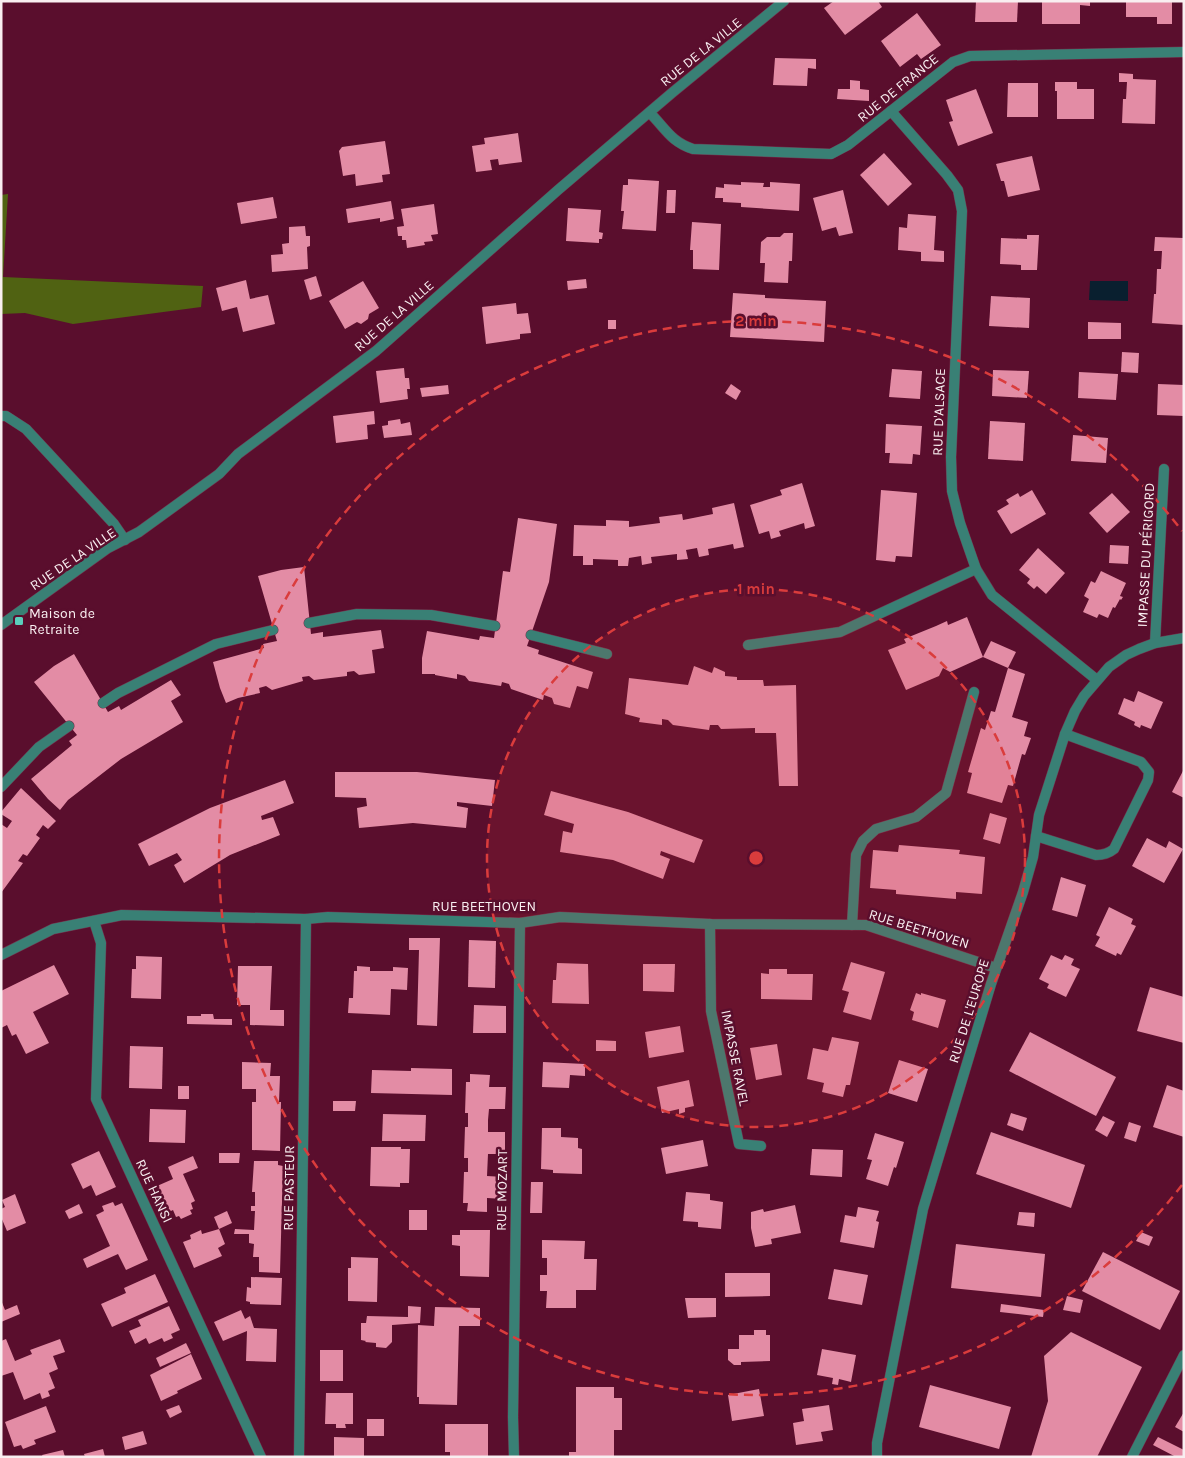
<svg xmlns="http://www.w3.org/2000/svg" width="1185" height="1458" viewBox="0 0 1185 1458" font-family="Karla,sans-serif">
	<rect width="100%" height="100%" fill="#5a0e2d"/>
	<!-- forest -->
	<polygon fill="#506212" points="8,194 3,277 203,286 201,307 73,324 25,313 1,314 1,195"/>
	<!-- water -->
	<polygon fill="#091f2f" points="1090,281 1128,281 1128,301 1089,300"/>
	<!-- building -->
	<g fill="#e38ca5">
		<polygon points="834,1 878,1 882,7 845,35 824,8"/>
		<polygon points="976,1 1018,1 1017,22 975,22"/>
		<polygon points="1042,1 1090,1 1090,6 1080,5 1080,24 1042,24"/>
		<polygon points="1126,1 1172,1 1172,24 1157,24 1157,17 1126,17"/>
		<polygon points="917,13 941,45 921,59 917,54 900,67 881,41"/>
		<polygon points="775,58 816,59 816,69 808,68 807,86 773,85"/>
		<polygon points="1119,73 1133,74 1133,79 1156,80 1155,124 1122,123 1123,99 1126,99 1127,82 1119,82"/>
		<polygon points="850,80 860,81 860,89 869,90 869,101 837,99 838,89 850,89"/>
		<polygon points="1055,82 1077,82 1077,89 1094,89 1094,119 1057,119 1057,91 1055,91"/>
		<polygon points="1008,83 1038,83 1038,117 1007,117"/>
		<polygon points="976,89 993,133 958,146 949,122 953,121 946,100"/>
		<polygon points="518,133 522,162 499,165 498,159 490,160 492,170 476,172 472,146 485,144 484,138"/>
		<polygon points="385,141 390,174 382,175 383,182 356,186 355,174 343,176 339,151 342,147"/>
		<polygon points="884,153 912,184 888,206 860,175"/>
		<polygon points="1032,156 1040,190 1008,197 1004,181 1001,181 996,164"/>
		<polygon points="628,179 659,181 656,231 622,229 624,211 621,211 623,185 628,185"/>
		<polygon points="741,182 764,183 763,187 770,187 770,182 800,184 799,211 741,207 741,203 723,202 723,198 715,198 716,187 724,188 724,184 741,185"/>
		<polygon points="667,190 676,190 675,213 666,213"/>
		<polygon points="843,190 853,233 839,236 836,227 822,231 813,198"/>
		<polygon points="273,197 277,218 241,224 237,203"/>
		<polygon points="391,201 394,219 380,222 380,218 348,223 346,209"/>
		<polygon points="434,204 438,234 431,235 433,241 424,242 425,245 407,248 406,240 402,240 402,236 398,236 397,227 404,226 401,209"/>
		<polygon points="568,208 601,210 599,232 603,233 602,239 599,239 599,243 566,241"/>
		<polygon points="908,214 936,216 934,250 944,251 944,262 921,261 921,252 898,250 899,227 907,228"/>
		<polygon points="692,222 721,224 719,270 693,269 693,250 690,250"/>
		<polygon points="305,226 306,236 310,236 310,246 307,247 308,269 272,272 271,255 283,254 282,244 289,243 289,227"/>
		<polygon points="784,233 793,233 792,261 789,261 788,283 764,282 765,263 760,263 761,242 767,237 780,237"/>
		<polygon points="1027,235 1039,235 1037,270 1021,270 1021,265 1000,264 1001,238 1027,239"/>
		<polygon points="1155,237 1184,238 1184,325 1152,323 1154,294 1156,294 1157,269 1161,269 1162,251 1154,251"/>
		<polygon points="316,276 322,296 310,300 304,280"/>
		<polygon points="586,279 587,288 568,290 567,281"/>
		<polygon points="246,280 250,299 268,295 275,324 243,332 237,307 222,311 216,288"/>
		<polygon points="363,281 379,308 369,314 368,319 361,324 357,322 345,329 329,301"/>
		<polygon points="733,293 765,295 765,298 826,301 824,342 730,337"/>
		<polygon points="991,296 1030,298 1029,328 989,326"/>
		<polygon points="516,303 517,314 528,313 531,333 520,334 520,339 486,344 482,307"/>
		<rect x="608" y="320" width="8" height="9"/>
		<polygon points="1088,322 1121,323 1121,339 1088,339"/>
		<polygon points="1122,352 1139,353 1138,373 1121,372"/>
		<polygon points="404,368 405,378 409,378 410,389 407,389 408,399 380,403 376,371"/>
		<polygon points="892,369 922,371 920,399 889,397"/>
		<polygon points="993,370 1029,371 1027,398 992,396"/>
		<polygon points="1079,372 1118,374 1116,400 1078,398"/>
		<polygon points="731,384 741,391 736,400 725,393"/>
		<polygon points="1158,384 1184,385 1184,416 1157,415"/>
		<polygon points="448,385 449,394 422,397 420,388"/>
		<polygon points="374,411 375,424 367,425 368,439 336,443 333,416"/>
		<polygon points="400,419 401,424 410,422 412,435 384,438 382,426 388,425 388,421"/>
		<polygon points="990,421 1025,423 1023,461 988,459"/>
		<polygon points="886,424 922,426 920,455 913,454 912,464 889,463 890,453 885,453"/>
		<polygon points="1073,435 1108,438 1106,463 1071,461"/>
		<polygon points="802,483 815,526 805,529 804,523 779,531 781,536 771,539 769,531 759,534 750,505 782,495 780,490"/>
		<polygon points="881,490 917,493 912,557 896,556 895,562 876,560"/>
		<polygon points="1032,490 1046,514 1011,534 997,511 1009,504 1006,500 1018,493 1020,497"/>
		<polygon points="1112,493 1130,512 1107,533 1089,513"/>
		<polygon points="734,503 744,547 734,549 733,544 708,549 709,555 699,557 697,548 686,550 688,559 677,560 677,554 651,557 652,563 642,565 641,556 629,558 628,566 618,566 618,560 593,559 593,565 583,565 583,556 573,556 574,525 606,526 606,520 629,521 629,527 660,523 659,517 682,514 683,520 713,514 712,508"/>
		<polygon points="518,518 557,524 549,582 527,646 539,650 538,654 593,672 588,689 577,686 570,708 554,704 552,698 544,695 543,700 511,689 509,684 502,682 501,686 469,681 465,676 457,674 457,679 435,675 435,674 422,674 422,658 427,631 479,640 480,636 494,638 503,571 510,572"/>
		<polygon points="1110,545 1129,546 1128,564 1109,563"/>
		<polygon points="1038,548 1065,573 1046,594 1037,586 1034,589 1027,583 1030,579 1019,570"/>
		<polygon points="304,567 311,634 323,632 323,637 381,630 384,648 372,650 375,673 359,675 354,671 347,672 347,676 314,680 309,676 302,677 303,681 272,690 266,686 259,688 260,693 238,698 226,703 220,688 213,662 264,648 263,644 277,641 258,576 281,570"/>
		<polygon points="1101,571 1126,583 1120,596 1123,597 1121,600 1120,599 1115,608 1113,607 1108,618 1099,614 1097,618 1083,612 1089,599 1084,596 1091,581 1095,583"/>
		<polygon points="967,617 983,657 991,641 1016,652 1008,668 983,657 950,672 943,668 939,676 906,690 888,650 906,643 904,639 936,626 947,621 948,625"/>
		<polygon points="74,654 108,712 119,706 121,710 171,680 181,695 171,701 183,722 121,759 68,800 60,810 48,799 31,779 72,745 69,741 77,735 34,682 54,666"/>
		<polygon points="694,666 712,673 714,667 725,672 725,676 737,677 737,680 763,680 764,686 796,685 798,786 779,786 776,733 755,733 755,728 721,729 718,725 710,725 709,730 673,725 668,720 662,719 662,725 639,722 640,718 625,714 629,678 688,685"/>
		<polygon points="1008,668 1025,674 1012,717 1028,722 1024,736 1031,738 1025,755 1022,754 1013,786 1008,785 1002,803 967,793 972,773 968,772 981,728 985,730 991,711 995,712"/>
		<polygon points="1138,691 1163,702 1151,729 1141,725 1140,728 1134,725 1135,722 1118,714 1124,698 1134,702"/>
		<polygon points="1184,769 1184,798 1172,792"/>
		<polygon points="335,772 417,772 495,780 492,806 457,802 457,806 468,808 466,828 413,823 359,828 357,808 367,806 366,798 335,797"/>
		<polygon points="285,780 294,803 261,816 262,820 273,817 280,835 230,855 184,883 174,865 182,860 177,853 149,866 138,844 210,808"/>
		<polygon points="21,788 56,821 48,829 43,825 36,835 40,838 27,856 23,854 18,861 23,863 1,893 1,824 7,828 12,821 1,814 1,812"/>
		<polygon points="551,791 628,812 703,840 694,863 661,851 660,855 670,859 663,879 613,860 560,852 563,831 572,833 574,824 544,815"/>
		<polygon points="990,813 1007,818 1000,844 983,839"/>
		<polygon points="1147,838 1166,848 1169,841 1183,849 1164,883 1132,866"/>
		<polygon points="899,845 960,850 959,854 985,857 982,894 956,892 956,899 896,894 896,890 870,888 873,850 898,852"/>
		<polygon points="1061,877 1086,885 1077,917 1052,910"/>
		<polygon points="1109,907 1133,919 1131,924 1136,926 1121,955 1117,953 1116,956 1095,946 1100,937 1096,935"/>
		<polygon points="409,938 440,938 437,1026 417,1025 419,950 409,950"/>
		<polygon points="469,940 496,941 495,988 468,987"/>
		<polygon points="1051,955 1062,960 1065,955 1074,959 1071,965 1080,969 1066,997 1047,988 1049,984 1039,979"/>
		<polygon points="136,956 162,957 161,999 131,998 132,969 136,969"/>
		<polygon points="851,962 885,972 871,1020 843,1012 849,992 842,990"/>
		<polygon points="557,963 588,964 589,1004 552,1003 553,980 556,980"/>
		<polygon points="643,964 675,964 674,992 643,991"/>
		<polygon points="54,965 69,994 33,1012 49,1043 26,1054 16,1034 12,1036 7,1025 1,1028 1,991"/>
		<polygon points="238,966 272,966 270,1010 284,1010 284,1026 250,1025 250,1005 237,1005"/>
		<polygon points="357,966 370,967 370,971 393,971 393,967 408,968 407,990 391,989 390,1015 348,1013 349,998 353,998 354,971 357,971"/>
		<polygon points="769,969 787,969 787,974 813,974 812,1000 761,999 761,973 769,974"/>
		<polygon points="1150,987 1184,997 1184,1043 1137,1031"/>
		<polygon points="916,993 921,995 921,993 946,1000 938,1028 912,1020 914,1012 910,1010"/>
		<polygon points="474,1005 506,1006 506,1033 473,1033"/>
		<polygon points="201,1014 213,1014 214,1019 232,1019 232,1025 187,1024 187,1016 201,1016"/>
		<polygon points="680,1026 684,1052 649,1058 645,1032"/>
		<polygon points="1030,1032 1116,1077 1096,1116 1009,1071"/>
		<polygon points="832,1037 859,1042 850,1085 846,1085 843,1097 822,1092 824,1083 807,1079 813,1048 828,1051"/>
		<polygon points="596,1040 616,1041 616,1051 596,1051"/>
		<polygon points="777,1044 782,1075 756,1080 750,1048"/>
		<polygon points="130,1046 163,1047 162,1089 129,1088"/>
		<polygon points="899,1060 928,1069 917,1102 888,1093"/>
		<polygon points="242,1062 271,1063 270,1076 280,1076 279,1102 281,1102 280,1151 252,1150 252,1102 256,1102 256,1089 242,1089"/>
		<polygon points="543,1062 585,1064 585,1076 570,1075 569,1088 542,1087"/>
		<polygon points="411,1068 452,1069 452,1095 371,1093 372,1070 411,1071"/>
		<polygon points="470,1074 490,1075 489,1087 506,1087 505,1109 489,1109 488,1120 488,1132 505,1132 505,1154 488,1154 487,1176 504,1177 504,1199 487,1198 487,1212 467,1211 468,1203 463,1203 464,1172 468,1172 468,1158 464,1158 465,1127 468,1127 468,1113 465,1113 466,1082 470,1082"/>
		<polygon points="689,1080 694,1106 685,1108 685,1112 679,1114 679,1109 662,1113 657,1087"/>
		<polygon points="1167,1085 1184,1091 1184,1137 1153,1127"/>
		<rect x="178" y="1086" width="11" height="13"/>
		<polygon points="333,1101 356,1101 355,1111 333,1111"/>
		<polygon points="150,1109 186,1110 185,1143 149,1142"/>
		<polygon points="1011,1113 1027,1118 1023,1131 1007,1125"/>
		<polygon points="383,1114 426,1115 425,1141 382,1141"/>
		<polygon points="1103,1116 1115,1122 1107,1137 1095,1130"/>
		<polygon points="1129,1122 1141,1126 1136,1142 1124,1138"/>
		<polygon points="542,1128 561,1128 561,1137 578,1138 578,1148 582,1149 582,1174 553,1173 553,1170 541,1169"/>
		<polygon points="991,1132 1085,1165 1071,1208 976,1174"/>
		<polygon points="875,1133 904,1142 896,1168 894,1167 888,1186 866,1179 872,1160 867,1159"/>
		<polygon points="703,1140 708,1166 666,1174 661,1148"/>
		<polygon points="371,1147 401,1147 401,1149 410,1149 409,1183 400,1183 400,1187 370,1186"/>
		<polygon points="812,1149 843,1150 842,1177 810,1175"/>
		<polygon points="99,1151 116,1187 96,1196 91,1185 83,1189 71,1164"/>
		<polygon points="219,1153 240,1153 239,1163 219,1163"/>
		<polygon points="193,1156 198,1168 183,1174 195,1201 191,1203 193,1209 190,1210 192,1214 181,1219 179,1216 176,1217 173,1210 169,1212 157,1186 173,1179 168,1167"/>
		<polygon points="254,1161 278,1161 278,1165 283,1166 280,1273 259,1272 259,1257 253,1257 254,1244 249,1243 249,1234 234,1234 235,1229 254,1230 255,1211 251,1211 251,1206 255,1206 255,1192 252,1192"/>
		<polygon points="531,1182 543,1182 542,1213 530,1213"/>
		<polygon points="686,1192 710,1194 710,1200 723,1202 721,1229 698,1227 698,1222 683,1221"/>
		<polygon points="15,1194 26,1223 7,1231 1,1217 1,1209 5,1207 2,1200"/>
		<polygon points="113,1202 115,1206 122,1203 148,1260 126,1270 118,1254 87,1268 83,1259 110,1246 96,1215 104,1211 102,1206"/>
		<polygon points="79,1204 83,1213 69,1219 65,1211"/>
		<polygon points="795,1205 801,1233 771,1239 772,1244 755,1247 751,1228 751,1212 763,1209 764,1212"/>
		<polygon points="858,1207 879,1211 876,1221 879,1222 874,1248 840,1242 845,1215 856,1217"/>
		<rect x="409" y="1210" width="18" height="20"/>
		<polygon points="227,1211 232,1223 219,1229 225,1244 218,1248 222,1256 194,1268 183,1242 191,1239 190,1235 201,1230 202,1234 219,1229 214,1217"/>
		<polygon points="1019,1212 1035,1213 1034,1227 1017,1225"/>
		<polygon points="460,1230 490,1230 489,1277 460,1276 460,1246 452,1245 452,1235 460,1235"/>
		<polygon points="1141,1232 1153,1237 1149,1246 1136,1241"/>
		<polygon points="542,1240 585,1241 584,1259 597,1259 596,1290 576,1290 576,1308 546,1308 547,1291 540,1291 540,1275 547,1275 547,1258 542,1258"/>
		<polygon points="956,1244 1045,1254 1041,1297 951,1288"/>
		<polygon points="1103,1252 1180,1291 1160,1330 1082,1291"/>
		<polygon points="351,1257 378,1258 377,1302 348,1301 348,1268 351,1268"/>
		<polygon points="834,1269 868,1275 862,1305 828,1299"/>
		<polygon points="725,1273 770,1273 770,1296 725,1297"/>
		<polygon points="155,1274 168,1302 112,1327 101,1304 126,1293 124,1288"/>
		<polygon points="251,1277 282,1278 281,1305 250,1304 250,1302 246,1301 247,1287 251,1288"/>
		<polygon points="1067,1296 1083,1300 1080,1313 1063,1310"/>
		<polygon points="685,1298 716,1298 716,1317 688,1318"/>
		<polygon points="1,1300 5,1310 17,1305 20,1314 1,1322"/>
		<polygon points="1001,1304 1044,1310 1043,1317 1000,1312"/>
		<polygon points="169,1306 180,1330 171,1334 173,1338 164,1342 162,1338 149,1344 146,1338 135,1344 129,1331 141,1326 138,1320"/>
		<polygon points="408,1306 421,1307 420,1323 392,1325 392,1342 386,1348 376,1347 376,1343 365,1342 366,1341 361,1340 361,1323 366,1323 367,1316 408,1317"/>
		<polygon points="435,1307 480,1308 480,1326 459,1326 457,1405 419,1404 419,1397 417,1397 418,1325 434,1326"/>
		<polygon points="241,1310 245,1319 250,1316 254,1328 277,1329 276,1362 246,1361 247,1331 223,1341 214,1322"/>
		<polygon points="754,1330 766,1330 766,1335 770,1335 770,1361 741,1362 741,1365 734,1365 728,1360 728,1349 739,1349 739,1335 754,1335"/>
		<polygon points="1071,1332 1142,1367 1097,1457 1031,1457 1048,1401 1044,1356"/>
		<polygon points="6,1339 15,1361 32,1354 30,1350 60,1339 65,1352 53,1356 58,1369 49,1373 55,1388 48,1391 50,1396 42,1399 40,1393 24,1400 13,1372 1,1376 1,1341"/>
		<polygon points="186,1343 191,1353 160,1367 156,1358"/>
		<polygon points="822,1349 856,1355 851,1382 839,1379 838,1385 832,1384 833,1378 817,1375"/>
		<rect x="320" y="1350" width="23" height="31"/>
		<polygon points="191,1354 202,1379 177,1391 178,1393 161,1401 150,1375"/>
		<polygon points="930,1385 1011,1407 999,1449 919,1427"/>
		<polygon points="576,1387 614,1387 614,1398 622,1398 622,1430 614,1430 614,1457 569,1457 569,1452 576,1452"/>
		<polygon points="759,1389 764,1416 732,1421 728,1395"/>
		<polygon points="326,1393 353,1393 353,1424 345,1424 346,1428 336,1428 336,1424 325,1424"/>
		<polygon points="179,1405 182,1412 170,1418 166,1410"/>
		<polygon points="829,1405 833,1430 821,1432 823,1441 796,1445 793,1423 804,1421 802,1409"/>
		<polygon points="46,1406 56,1432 34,1440 36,1444 23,1449 21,1445 14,1447 5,1422"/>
		<polygon points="1184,1412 1184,1432 1175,1427"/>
		<rect x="367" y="1419" width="17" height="17"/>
		<polygon points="445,1424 488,1424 488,1457 450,1457 450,1452 445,1452"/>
		<polygon points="143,1431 147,1444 125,1450 122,1437"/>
		<polygon points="334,1437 364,1438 364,1457 334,1457"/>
		<polygon points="1158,1437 1184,1450 1184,1457 1176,1457 1153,1445"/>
		<polygon points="103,1449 105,1457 85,1457 84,1454"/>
		<polygon points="63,1450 65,1457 43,1457 42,1455"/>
	</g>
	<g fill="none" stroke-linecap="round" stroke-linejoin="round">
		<defs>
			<g id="lane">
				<polyline points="1,416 6,416 26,429 114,524 125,540"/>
				<polyline points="309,623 357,614 431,615 495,626"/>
				<polyline points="531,635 607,654"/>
				<polyline points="748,645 840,632 976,569"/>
				<polyline points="103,703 118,693 216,644 273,630"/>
				<polyline points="1,787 39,747 69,726"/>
				<path d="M1036 836 1096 855C1103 855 1108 854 1114 849L1148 780 1149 772 1141 762 1065 734"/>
				<polyline points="852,925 856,855 863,841 876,829 916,817 946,793 974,692"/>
			</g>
			<g id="street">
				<polyline points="891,111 947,175 958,190 962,211 951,457 952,491 960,523 976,569 992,595 1097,680"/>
				<path d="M650 113C665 128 671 142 693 149L831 154 848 145 953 62 970 56 1184 52"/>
				<polyline points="1,625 108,548 139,532 219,474 238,454 376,351 558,190 673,92 784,1"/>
				<polyline points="1155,643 1164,469"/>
				<polyline points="94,921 101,943 96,1099 261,1457"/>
				<polyline points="710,924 711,1011 739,1144 761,1146"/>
				<polyline points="1,955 53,929 122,915 306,919 328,917 520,923 560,917 710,924 866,925 996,968"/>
				<polyline points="299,1457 306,919"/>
				<polyline points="514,1457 513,1417 520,923"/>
				<polyline points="877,1457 877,1443 923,1209 991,984 1023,892 1033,857 1039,815 1065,734 1075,711 1084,696 1109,667 1126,655 1139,649 1155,643 1184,638"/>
				<polyline points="1132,1457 1184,1355"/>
			</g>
		</defs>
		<!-- lane casing -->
		<use href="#lane" stroke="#73324c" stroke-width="11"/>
		<!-- street casing -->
		<use href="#street" stroke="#73324c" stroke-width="11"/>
		<!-- lane -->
		<use href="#lane" stroke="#398075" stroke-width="10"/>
		<!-- street -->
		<use href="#street" stroke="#398075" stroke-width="10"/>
	</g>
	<!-- distance rings -->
	<circle cx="756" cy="858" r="269" fill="#da3c3c" fill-opacity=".12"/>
	<g fill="none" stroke="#da3c3c" stroke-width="2.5" stroke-dasharray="9 6">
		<circle cx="756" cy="858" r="269"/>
		<path d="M1182 1185A537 537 0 1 1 1182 531"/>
	</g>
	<!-- markers -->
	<rect fill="#5bcebc" stroke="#5a0e2d" stroke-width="2" x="14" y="616" width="10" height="10" rx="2.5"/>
	<g text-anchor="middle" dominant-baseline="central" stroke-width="5" stroke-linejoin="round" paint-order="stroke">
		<!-- street labels -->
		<g font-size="14" fill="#f9eff1" stroke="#5a0e2d">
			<text transform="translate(701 52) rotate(-39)">RUE DE LA VILLE</text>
			<text transform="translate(898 88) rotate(-39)">RUE DE FRANCE</text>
			<text transform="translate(394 316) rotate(-41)">RUE DE LA VILLE</text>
			<text transform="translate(939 412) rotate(-88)">RUE D'ALSACE</text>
			<text transform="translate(1146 555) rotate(-87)">IMPASSE DU PÉRIGORD</text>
			<text transform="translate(73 559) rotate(-34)">RUE DE LA VILLE</text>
			<text x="484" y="906">RUE BEETHOVEN</text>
			<text transform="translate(919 929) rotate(17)">RUE BEETHOVEN</text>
			<text transform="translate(969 1011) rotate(-73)">RUE DE L'EUROPE</text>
			<text transform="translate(735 1058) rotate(79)">IMPASSE RAVEL</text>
			<text transform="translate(289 1188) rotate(-89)">RUE PASTEUR</text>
			<text transform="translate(502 1190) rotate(-89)">RUE MOZART</text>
			<text transform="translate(154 1191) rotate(65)">RUE HANSI</text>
		</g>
		<!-- poi labels -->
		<g font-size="14" fill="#f9eff1" stroke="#5a0e2d" text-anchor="start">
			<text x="29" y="613">Maison de<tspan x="29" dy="16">Retraite</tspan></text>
		</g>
	</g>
	<circle cx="756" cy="858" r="8" fill="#da3c3c" stroke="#5a0e2d" stroke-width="2.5"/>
	<g font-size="15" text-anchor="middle" font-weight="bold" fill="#da3c3c" stroke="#5a0e2d" stroke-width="5" stroke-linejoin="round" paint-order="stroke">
		<text x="756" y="326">2 min</text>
		<text x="756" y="594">1 min</text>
	</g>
	<!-- border -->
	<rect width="1185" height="1458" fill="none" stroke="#f9eff1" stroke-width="5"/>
</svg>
